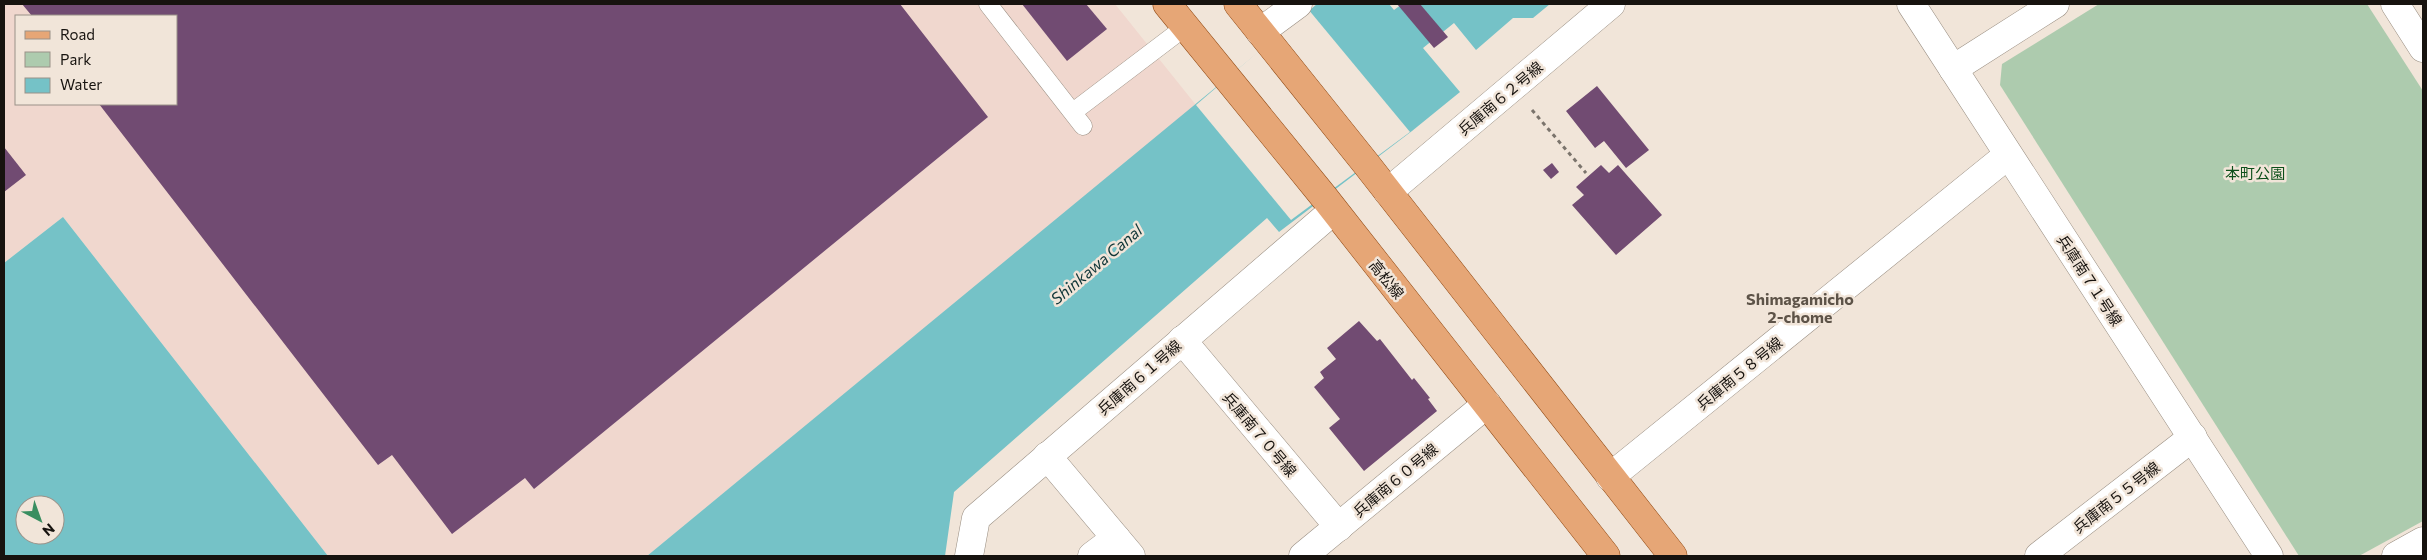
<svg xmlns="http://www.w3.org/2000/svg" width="2427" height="560" viewBox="0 0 2427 560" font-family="Commissioner,'Noto Sans JP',sans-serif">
	<rect width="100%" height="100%" fill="#f1e5d9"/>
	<!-- commercial -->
	<path fill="#f0d7ce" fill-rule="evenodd" d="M4 4H1115L1196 105 647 556H328L63 217 4 263ZM16 16H176V104H16Z"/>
	<!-- green -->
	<polygon fill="#adcbae" points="2099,4 2367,4 2423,91 2423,521 2359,556 2299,556 2000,85 2002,64"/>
	<!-- water -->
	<g fill="#75c2c7" fill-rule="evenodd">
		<polygon points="1317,4 1389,4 1394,10 1402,4 1550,4 1533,18 1513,18 1476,50 1454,23 1423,48 1460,92 1412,131 1279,232 1267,218 954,492 945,556 647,556"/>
		<path d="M63 217 328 556H4V263ZM25 505H55V535H25Z"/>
	</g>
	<!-- pier -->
	<polygon fill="#f1e5d9" points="1308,9 1410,132 1291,220 1196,105"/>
	<!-- building -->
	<g fill="#714b72">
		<polygon points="22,4 900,4 988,117 534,489 525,478 452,534 392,455 378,465 99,104 176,104 176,16 32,16"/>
		<polygon points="1022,4 1086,4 1107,29 1067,61"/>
		<polygon points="1397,4 1420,4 1448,37 1434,48"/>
		<polygon points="1597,86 1649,150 1626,168 1604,141 1595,148 1566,111"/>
		<polygon points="4,147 26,175 4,192"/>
		<polygon points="1552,163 1559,172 1551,179 1543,170"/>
		<polygon points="1601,165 1609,173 1618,165 1662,215 1616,255 1572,205 1584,195 1576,187"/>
		<polygon points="1359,321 1377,341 1380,339 1412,380 1414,378 1430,398 1428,399 1437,411 1364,471 1329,428 1340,419 1314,387 1324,378 1320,372 1336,359 1327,348"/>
	</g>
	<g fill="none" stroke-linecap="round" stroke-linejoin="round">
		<defs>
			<g id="service">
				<polyline points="988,4 1083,126"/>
				<polyline points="1073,112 1185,27"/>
			</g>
			<g id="minor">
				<polyline points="1911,4 2269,556"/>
				<polyline points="1260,32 1298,4"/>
				<polyline points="1953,69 2055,4"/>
				<polyline points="1388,192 1611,4"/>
				<polyline points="1182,340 1339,527"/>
				<polyline points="1047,456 1131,556"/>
				<polyline points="1610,477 2008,155"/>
				<polyline points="1092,556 1116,538"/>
				<polyline points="1303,556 1487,404"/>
				<polyline points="2039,556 2193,437"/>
				<polyline points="2396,556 2423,541"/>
			</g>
			<g id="tertiary">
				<polyline points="2395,4 2423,48"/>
				<polyline points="969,556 976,518 1333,211"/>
			</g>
			<g id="primary">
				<polyline points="1167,4 1324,197 1606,556"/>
				<polyline points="1238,4 1367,165 1673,556"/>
			</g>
		</defs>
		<!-- service casing -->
		<use href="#service" stroke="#998e82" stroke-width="19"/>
		<!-- minor casing -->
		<use href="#minor" stroke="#998e82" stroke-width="29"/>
		<!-- tertiary casing -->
		<use href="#tertiary" stroke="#998e82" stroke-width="29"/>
		<!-- primary casing -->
		<use href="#primary" stroke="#934c16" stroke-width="29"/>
		<!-- path -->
		<polyline stroke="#7b746c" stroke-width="3" stroke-dasharray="4 4" stroke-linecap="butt" points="1532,110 1586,173"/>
		<!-- service -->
		<use href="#service" stroke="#fff" stroke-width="18"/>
		<!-- minor -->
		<use href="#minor" stroke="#fff" stroke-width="28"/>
		<!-- tertiary -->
		<use href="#tertiary" stroke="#fff" stroke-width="28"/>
		<!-- primary -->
		<use href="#primary" stroke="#e6a676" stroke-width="28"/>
	</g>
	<g text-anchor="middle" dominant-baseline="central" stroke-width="5" stroke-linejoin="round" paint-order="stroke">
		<!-- street labels -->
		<g font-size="15" fill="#17130f" stroke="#f1e5d9">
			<text transform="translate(1500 98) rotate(-40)">兵庫南６２号線</text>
			<text transform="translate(1387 279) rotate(51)">高松線</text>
			<text transform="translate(2090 280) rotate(57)">兵庫南７１号線</text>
			<text transform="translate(1739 373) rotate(-39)">兵庫南５８号線</text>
			<text transform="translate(1139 377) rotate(-41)">兵庫南６１号線</text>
			<text transform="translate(1260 434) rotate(50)">兵庫南７０号線</text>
			<text transform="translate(1395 480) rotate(-40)">兵庫南６０号線</text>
			<text transform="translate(2116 497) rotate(-38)">兵庫南５５号線</text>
		</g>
		<!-- park labels -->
		<g font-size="15" fill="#0c4f19" stroke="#f1e5d9">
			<text x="2255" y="173">本町公園</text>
		</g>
		<!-- water labels -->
		<g font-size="16" font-style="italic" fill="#0e3537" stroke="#f1e5d9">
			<text transform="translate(1096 264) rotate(-40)">Shinkawa Canal</text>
		</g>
		<!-- neighbourhood labels -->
		<g font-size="16" font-weight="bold" fill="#5d5348" stroke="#f1e5d9">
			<text x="1800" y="298">Shimagamicho<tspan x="1800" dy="18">2-chome</tspan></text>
		</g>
	</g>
	<!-- border -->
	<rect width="2427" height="560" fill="none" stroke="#17130f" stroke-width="10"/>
	<!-- legend -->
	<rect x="15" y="15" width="162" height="90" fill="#f1e5d9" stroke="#9a9188"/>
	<rect x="25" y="31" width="25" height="8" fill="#e6a676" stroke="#9a9188"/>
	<text x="60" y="40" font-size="15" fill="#17130f">Road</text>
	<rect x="25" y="52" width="25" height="15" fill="#adcbae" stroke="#9a9188"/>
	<text x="60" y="65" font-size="15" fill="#17130f">Park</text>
	<rect x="25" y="78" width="25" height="15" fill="#75c2c7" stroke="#9a9188"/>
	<text x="60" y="90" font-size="15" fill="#17130f">Water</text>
	<!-- north arrow -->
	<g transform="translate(40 520) rotate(139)"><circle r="24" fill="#f1e5d9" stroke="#9a9188"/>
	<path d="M0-4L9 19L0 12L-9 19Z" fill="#398e60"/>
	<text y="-8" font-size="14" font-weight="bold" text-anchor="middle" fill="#17130f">N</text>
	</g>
</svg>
